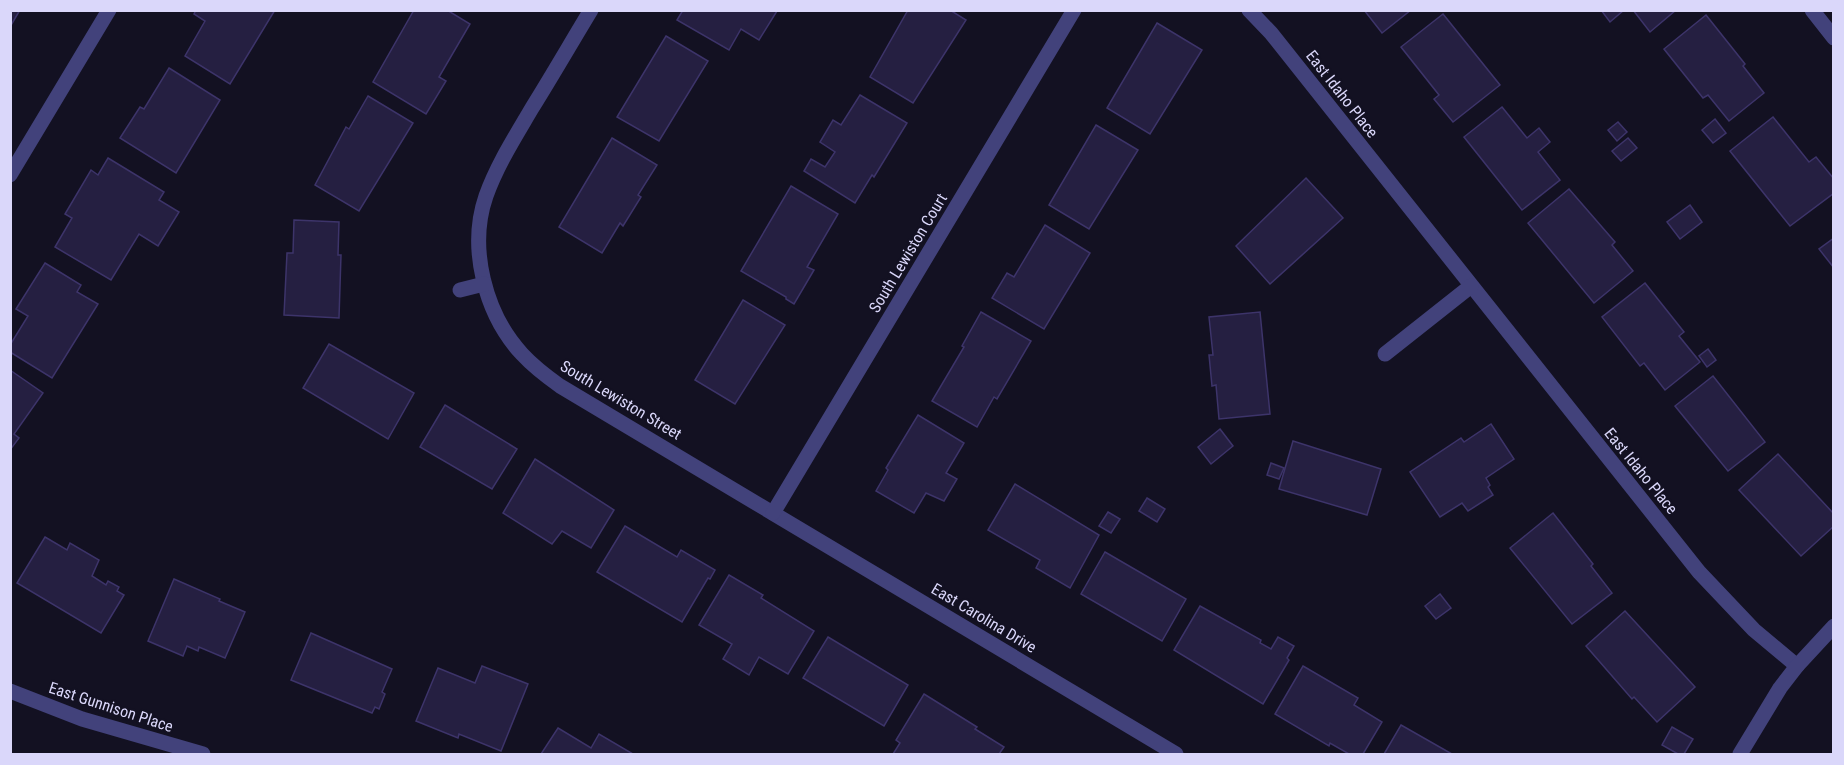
<svg xmlns="http://www.w3.org/2000/svg" width="1844" height="765" viewBox="0 0 1844 765" font-family="'Roboto Condensed',sans-serif">
	<rect width="100%" height="100%" fill="#131122"/>
	<!-- building -->
	<g fill="#251f41" stroke="#3d346a" stroke-width="1.5">
		<polygon points="10,10 20,10 10,27"/>
		<polygon points="196,10 275,10 230,84 185,56 205,21 194,14"/>
		<polygon points="414,10 447,10 470,24 439,77 446,81 426,114 373,82"/>
		<polygon points="683,10 775,10 777,11 759,40 741,29 729,50 677,20"/>
		<polygon points="908,10 950,10 966,20 913,103 870,77"/>
		<polygon points="1364,10 1411,10 1382,33"/>
		<polygon points="1601,10 1624,10 1610,22"/>
		<polygon points="1633,10 1676,10 1650,32"/>
		<polygon points="1443,14 1500,85 1453,122 1434,99 1439,95 1401,47"/>
		<polygon points="1706,15 1745,64 1743,66 1764,93 1729,121 1708,95 1703,98 1664,49"/>
		<polygon points="1157,23 1202,50 1150,134 1107,108"/>
		<polygon points="666,36 708,61 659,141 617,117"/>
		<polygon points="169,68 220,100 176,173 120,138 140,107 144,109"/>
		<polygon points="860,95 907,123 874,177 872,175 855,203 804,171 811,159 825,167 835,152 820,142 833,120 841,125"/>
		<polygon points="368,96 413,123 359,211 315,185 346,127 349,129"/>
		<polygon points="1502,107 1527,138 1539,128 1550,142 1538,152 1560,180 1522,210 1464,137"/>
		<polygon points="1773,117 1809,162 1816,157 1834,179 1834,193 1790,226 1730,151"/>
		<polygon points="1715,119 1726,133 1713,143 1702,130"/>
		<polygon points="1618,122 1627,132 1617,141 1608,130"/>
		<polygon points="1096,125 1138,150 1089,229 1049,205"/>
		<polygon points="612,138 657,165 638,195 641,197 623,226 620,223 602,253 559,227"/>
		<polygon points="1628,138 1637,148 1621,161 1612,151"/>
		<polygon points="108,158 164,192 159,200 179,212 158,246 139,234 111,280 55,247 72,218 65,214 91,170 98,175"/>
		<polygon points="1306,178 1343,218 1270,284 1236,246"/>
		<polygon points="791,186 838,214 807,267 814,270 794,304 786,299 786,297 741,271"/>
		<polygon points="1569,189 1615,242 1612,245 1633,271 1594,303 1528,223"/>
		<polygon points="1690,205 1702,222 1680,239 1667,222"/>
		<polygon points="294,220 339,222 338,255 341,255 339,318 284,315 287,253 293,253"/>
		<polygon points="1045,225 1090,253 1044,329 992,298 1007,273 1014,277"/>
		<polygon points="1834,238 1834,268 1819,249"/>
		<polygon points="45,263 81,285 77,292 98,304 52,378 10,352 10,345 28,316 16,309"/>
		<polygon points="1645,283 1684,332 1679,336 1700,362 1665,390 1644,363 1640,366 1602,317"/>
		<polygon points="743,300 785,325 735,404 695,380"/>
		<polygon points="981,312 1031,341 997,399 994,397 977,427 932,401 964,347 962,346"/>
		<polygon points="1260,312 1270,414 1219,419 1216,385 1212,386 1209,355 1213,355 1209,317"/>
		<polygon points="329,344 414,393 388,439 303,388"/>
		<polygon points="1708,349 1716,360 1707,367 1699,356"/>
		<polygon points="10,370 43,393 14,434 19,438 10,450"/>
		<polygon points="1713,376 1765,442 1728,471 1675,406"/>
		<polygon points="445,405 517,449 492,489 420,447"/>
		<polygon points="918,415 964,443 946,473 957,479 944,501 926,493 914,513 876,491 888,470 886,468"/>
		<polygon points="1491,424 1514,459 1486,478 1490,485 1488,487 1493,495 1468,511 1462,503 1440,517 1410,472 1461,438 1464,442"/>
		<polygon points="1220,429 1233,446 1211,464 1198,447"/>
		<polygon points="1293,441 1381,469 1367,515 1279,489"/>
		<polygon points="1778,454 1834,514 1834,526 1801,556 1739,490"/>
		<polygon points="535,459 614,510 591,548 562,531 552,544 503,513"/>
		<polygon points="1271,463 1284,468 1279,479 1267,475"/>
		<polygon points="1015,484 1099,535 1070,588 1036,568 1040,560 988,530"/>
		<polygon points="1147,498 1165,509 1157,522 1139,511"/>
		<polygon points="1108,512 1120,519 1111,533 1099,526"/>
		<polygon points="1553,513 1593,564 1591,566 1612,593 1572,624 1510,548"/>
		<polygon points="625,526 677,557 681,550 715,570 710,579 708,578 682,622 597,572"/>
		<polygon points="45,537 67,550 70,543 99,560 92,576 106,585 108,581 119,587 117,591 124,595 101,633 17,583"/>
		<polygon points="1105,552 1186,599 1162,641 1081,594"/>
		<polygon points="729,575 763,595 761,598 814,631 788,674 759,657 749,675 723,659 732,644 699,625"/>
		<polygon points="174,579 220,599 219,601 245,612 225,658 199,647 198,651 187,646 183,656 148,641"/>
		<polygon points="1440,594 1451,608 1436,619 1425,606"/>
		<polygon points="1200,606 1261,640 1260,643 1271,649 1278,637 1294,646 1287,658 1289,660 1263,704 1174,650"/>
		<polygon points="1625,611 1695,687 1657,722 1634,697 1632,699 1586,646"/>
		<polygon points="311,633 392,669 382,692 385,694 379,709 375,707 372,713 291,680"/>
		<polygon points="828,637 908,685 884,726 803,678"/>
		<polygon points="482,666 528,684 501,751 459,734 458,738 416,721 438,668 475,683"/>
		<polygon points="1303,666 1358,698 1354,705 1382,722 1363,754 1349,754 1330,743 1329,746 1275,714"/>
		<polygon points="924,694 977,727 975,729 1004,747 999,754 893,754 900,743 896,740"/>
		<polygon points="1401,725 1452,754 1384,754"/>
		<polygon points="1672,727 1693,739 1684,754 1678,754 1662,745"/>
		<polygon points="558,728 591,748 599,734 633,754 541,754"/>
	</g>
	<g fill="none" stroke-linecap="round" stroke-linejoin="round">
		<!-- street -->
		<g stroke="#42427b" stroke-width="15">
			<path d="M591 10C571 43 552 76 532 108 515 137 497 165 486 196 468 248 485 314 522 354 533 366 546 376 560 386L1176 754"/>
			<polyline points="1249,10 1271,33 1699,572 1754,630 1797,666"/>
			<polyline points="1812,10 1834,38"/>
			<polyline points="10,175 109,10"/>
			<polyline points="460,290 484,284"/>
			<polyline points="1385,354 1471,286"/>
			<polyline points="773,513 1074,10"/>
			<polyline points="10,691 82,719 203,754"/>
			<polyline points="1740,754 1780,688 1797,666 1834,626"/>
		</g>
	</g>
	<g text-anchor="middle" dominant-baseline="central" stroke-width="4.5" stroke-linejoin="round" paint-order="stroke">
		<!-- street labels -->
		<g font-size="16" fill="#dad7fa" stroke="#131122">
			<text transform="translate(1342 94) rotate(52)">East Idaho Place</text>
			<text transform="translate(908 253) rotate(-59)">South Lewiston Court</text>
			<text transform="translate(621 400) rotate(31)">South Lewiston Street</text>
			<text transform="translate(1641 471) rotate(51)">East Idaho Place</text>
			<text transform="translate(984 618) rotate(31)">East Carolina Drive</text>
			<text transform="translate(111 707) rotate(18)">East Gunnison Place</text>
		</g>
	</g>
	<!-- border -->
	<rect width="1844" height="765" fill="none" stroke="#dad7fa" stroke-width="24"/>
</svg>
